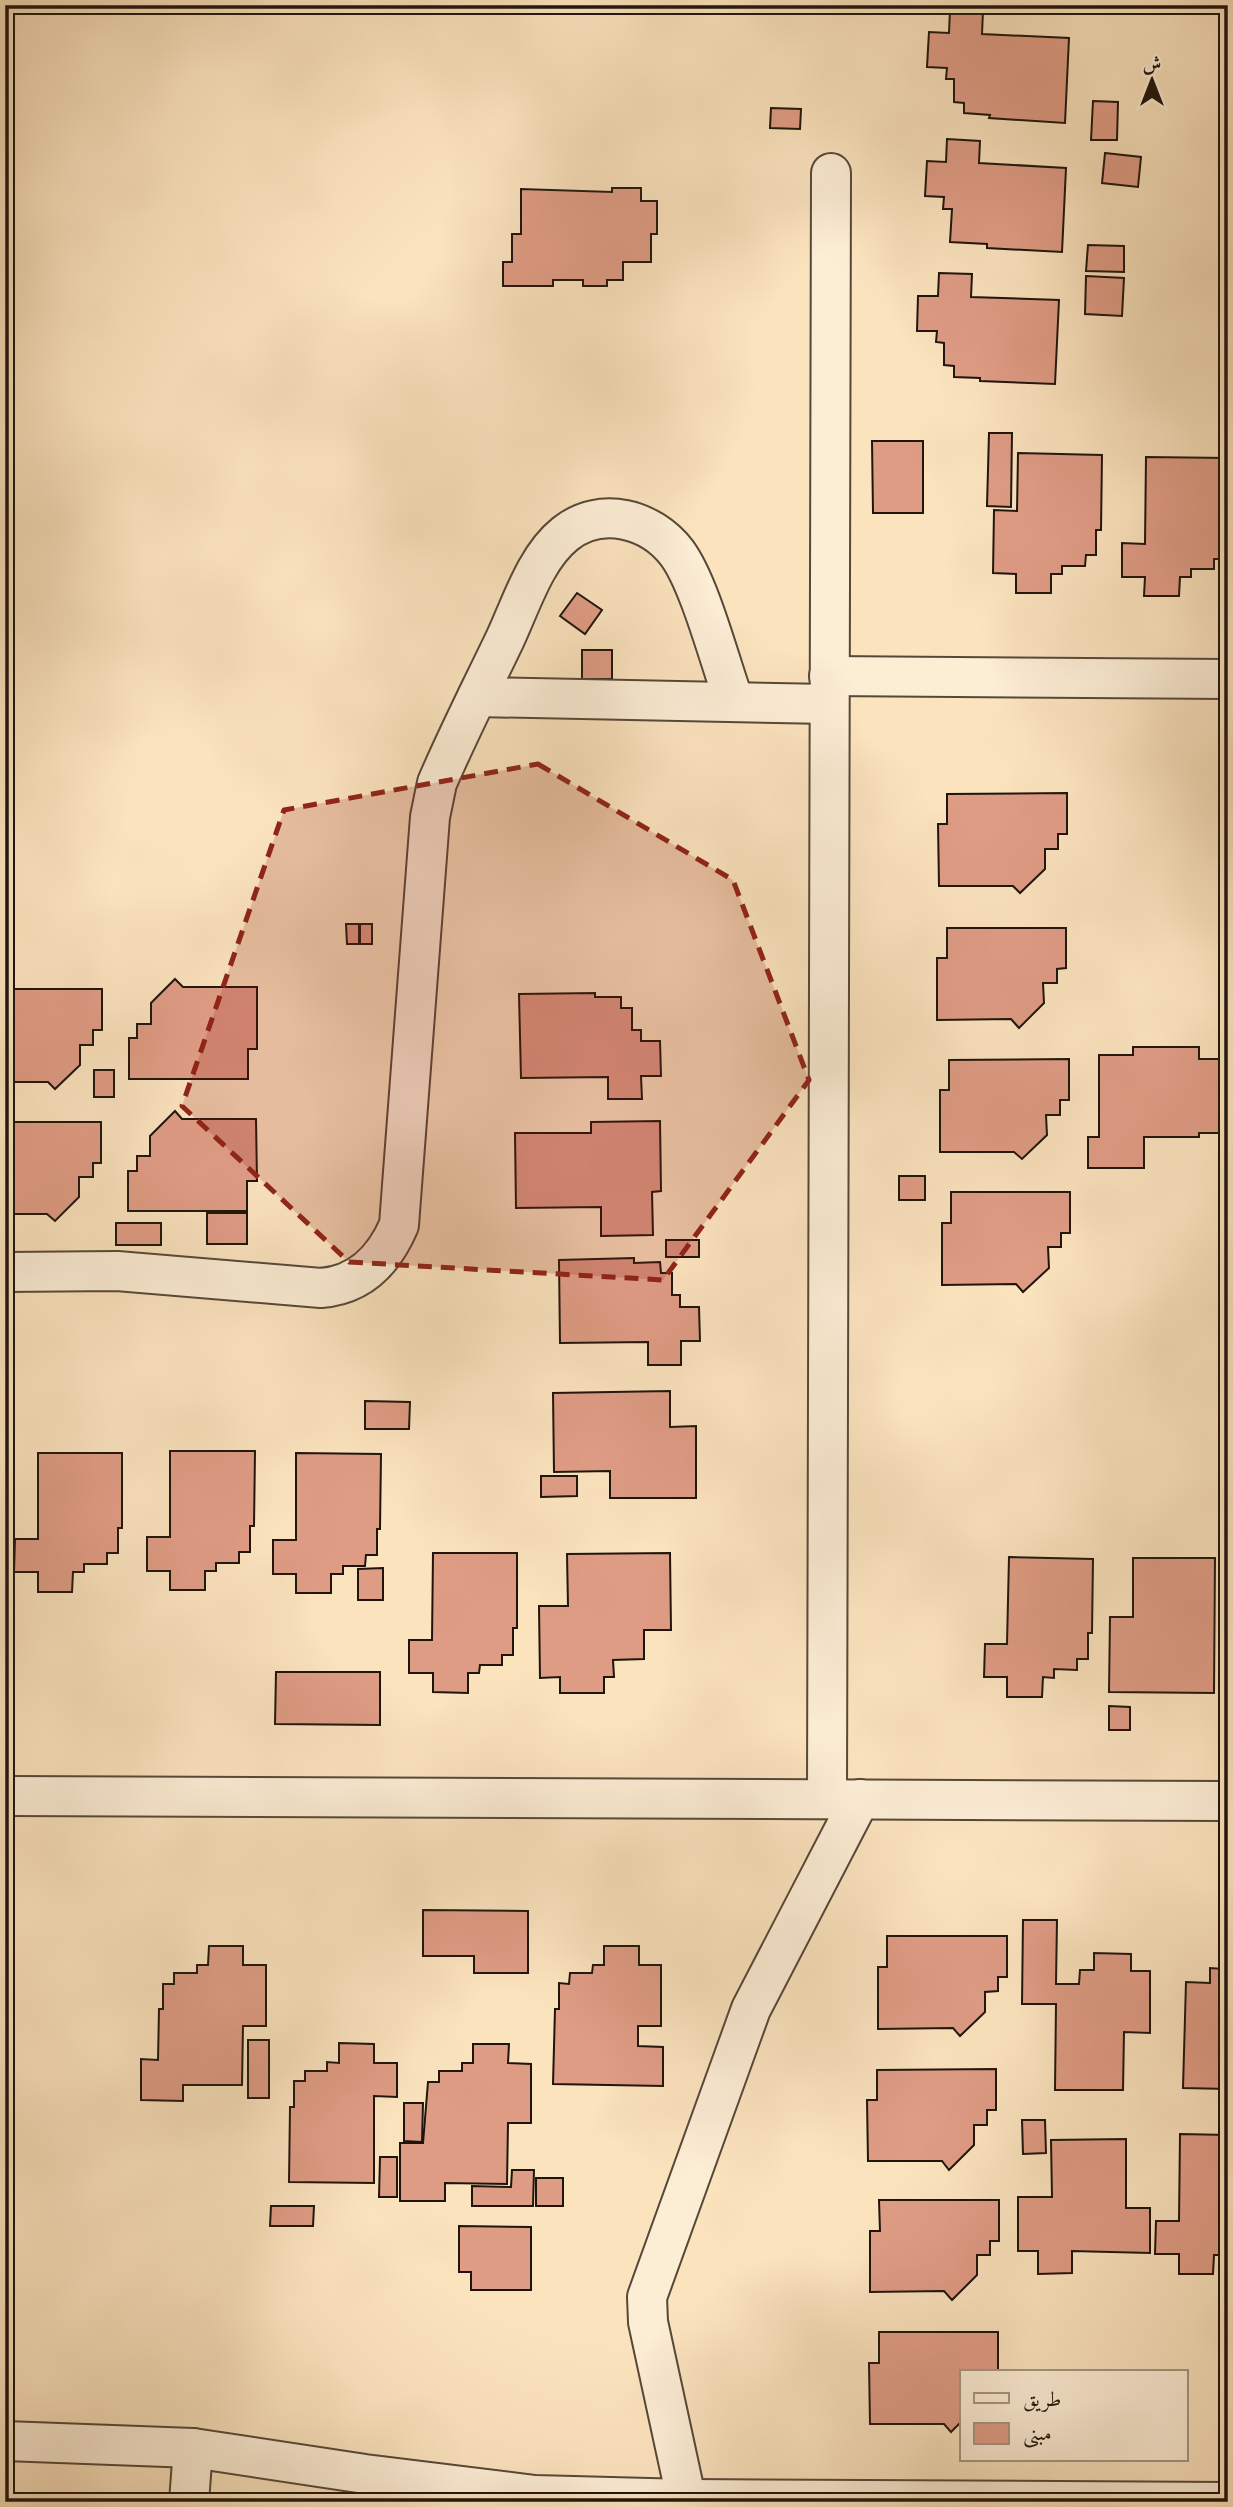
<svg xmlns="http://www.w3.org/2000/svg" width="1233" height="2507" viewBox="0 0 1233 2507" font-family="'IM FELL English',Amiri,serif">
	<rect width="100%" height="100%" fill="#fbe3be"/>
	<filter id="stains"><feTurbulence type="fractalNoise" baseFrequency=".00286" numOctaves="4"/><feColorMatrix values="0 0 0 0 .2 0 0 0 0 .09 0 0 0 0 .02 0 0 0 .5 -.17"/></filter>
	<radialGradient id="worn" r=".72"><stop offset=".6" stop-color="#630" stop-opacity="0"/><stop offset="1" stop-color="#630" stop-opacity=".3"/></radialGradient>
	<!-- building -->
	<g fill="#df9c85" stroke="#1f150c" stroke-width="2">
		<polygon points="950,10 983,11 982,34 1069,38 1065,123 989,118 990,115 964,113 964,103 954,102 954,79 946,79 947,68 927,67 929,32 949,33"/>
		<polygon points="1093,101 1118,102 1117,140 1091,140"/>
		<polygon points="771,108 801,109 800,129 770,128"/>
		<polygon points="947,139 980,141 979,163 1066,168 1062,252 987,248 987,244 950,242 952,209 943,209 944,197 925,196 927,161 946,162"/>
		<polygon points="1105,153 1141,157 1138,187 1102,183"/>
		<polygon points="612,188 641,188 641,201 657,201 657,234 651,234 651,262 623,262 623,280 607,280 607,286 583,286 583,280 553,280 553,286 503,286 503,262 512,262 512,234 521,234 521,189 612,192"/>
		<polygon points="1088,245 1124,246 1124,272 1086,271"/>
		<polygon points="939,273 972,274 971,297 1059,300 1055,384 980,381 980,378 954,377 954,366 944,365 944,343 936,342 937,331 917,331 918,296 938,296"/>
		<polygon points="1086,276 1124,278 1122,316 1085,314"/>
		<polygon points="989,433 1012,433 1011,507 987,506"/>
		<polygon points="872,441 923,441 923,513 873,513"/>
		<polygon points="1018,453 1102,455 1101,530 1096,530 1096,555 1086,555 1085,566 1062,566 1062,574 1051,574 1051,593 1016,593 1016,574 993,573 994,510 1017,511"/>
		<polygon points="1146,457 1228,458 1225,559 1214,559 1214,569 1191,569 1191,577 1180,577 1179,596 1144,596 1145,577 1122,577 1122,543 1145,544"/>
		<polygon points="577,593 602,610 585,634 560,616"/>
		<rect x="582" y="650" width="30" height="29"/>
		<polygon points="1067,793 1067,834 1058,834 1058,849 1045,849 1045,869 1020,893 1013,886 939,886 938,824 947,824 947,794"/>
		<polygon points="346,924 359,924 359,944 347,944"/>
		<rect x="360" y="924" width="12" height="20"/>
		<polygon points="947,928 1066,928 1066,968 1057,969 1057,983 1043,983 1044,1003 1019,1028 1011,1019 937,1020 937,958 947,958"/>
		<polygon points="175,979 183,987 257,987 257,1049 248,1049 248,1079 129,1079 129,1038 137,1038 137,1024 151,1024 151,1003"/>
		<polygon points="5,989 102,989 102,1030 93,1030 93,1045 80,1045 80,1065 55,1089 48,1082 5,1082"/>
		<polygon points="595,993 595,997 621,997 621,1008 632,1008 632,1030 641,1030 641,1041 660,1041 661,1076 641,1076 642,1099 608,1099 608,1077 521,1078 519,994"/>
		<polygon points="1133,1047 1199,1047 1199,1059 1228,1059 1228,1133 1199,1133 1199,1137 1144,1137 1144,1168 1088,1168 1088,1137 1099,1137 1099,1055 1133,1055"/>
		<polygon points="1069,1059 1069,1100 1060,1100 1060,1115 1046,1115 1047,1135 1022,1159 1014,1152 940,1152 940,1090 949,1090 949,1060"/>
		<rect x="94" y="1070" width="20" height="27"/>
		<polygon points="175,1111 182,1119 256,1119 257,1181 247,1181 247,1211 128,1211 128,1171 137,1171 137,1156 150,1156 150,1136"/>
		<polygon points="660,1121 661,1191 652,1192 653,1235 601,1236 601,1207 516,1208 515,1133 591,1133 591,1122"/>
		<polygon points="5,1122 101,1122 101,1163 93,1163 93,1177 79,1177 79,1197 55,1221 47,1214 5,1214"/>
		<rect x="899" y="1176" width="26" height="24"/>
		<polygon points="951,1192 1070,1192 1070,1233 1061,1233 1061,1247 1048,1247 1049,1268 1023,1292 1016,1284 942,1285 942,1223 951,1223"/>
		<rect x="207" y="1213" width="40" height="31"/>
		<rect x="116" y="1223" width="45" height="22"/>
		<rect x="666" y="1240" width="33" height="17"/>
		<polygon points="634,1258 634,1263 660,1262 661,1273 672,1273 672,1295 680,1295 680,1307 699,1307 700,1341 681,1341 681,1365 648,1365 648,1342 560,1343 559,1260"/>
		<polygon points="670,1391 670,1427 696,1426 696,1498 610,1498 610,1471 554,1472 553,1393"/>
		<polygon points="365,1401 410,1402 409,1429 365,1429"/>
		<polygon points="170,1451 255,1451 254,1526 250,1526 250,1552 239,1552 239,1563 216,1563 216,1571 205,1571 205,1590 170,1590 170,1571 147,1571 147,1537 170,1537"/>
		<polygon points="38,1453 122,1453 122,1528 118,1528 118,1553 107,1553 107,1564 84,1564 84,1572 73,1572 72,1592 38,1592 38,1572 14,1572 15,1539 38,1539"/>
		<polygon points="296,1453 381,1454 380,1529 377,1529 377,1555 366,1555 365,1566 343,1566 343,1574 331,1574 331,1593 296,1593 296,1574 273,1574 273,1540 296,1540"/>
		<polygon points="541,1476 577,1476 577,1496 541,1497"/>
		<polygon points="433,1553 517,1553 517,1628 513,1628 513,1655 502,1655 502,1665 480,1665 479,1673 468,1673 468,1693 433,1692 433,1673 409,1673 409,1640 432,1640"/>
		<polygon points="670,1553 671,1630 644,1630 644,1659 613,1660 614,1677 604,1677 604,1693 560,1693 560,1677 540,1678 539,1606 568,1606 567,1554"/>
		<polygon points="1009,1557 1093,1559 1092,1633 1088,1633 1088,1659 1077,1659 1077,1670 1054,1669 1054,1678 1043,1677 1042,1697 1007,1697 1007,1677 984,1677 985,1644 1007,1644"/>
		<polygon points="1133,1558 1215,1558 1214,1693 1109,1692 1110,1617 1133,1617"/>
		<polygon points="383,1568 383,1600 358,1600 358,1569"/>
		<polygon points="276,1672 380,1672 380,1725 275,1724"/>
		<polygon points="1109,1706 1130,1707 1130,1730 1109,1730"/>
		<polygon points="423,1910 528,1911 528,1973 474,1973 474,1956 423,1956"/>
		<polygon points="1023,1920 1057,1920 1056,1984 1079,1984 1080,1970 1094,1970 1094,1953 1131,1954 1131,1971 1150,1971 1150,2033 1124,2032 1123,2090 1055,2090 1056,2004 1022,2004"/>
		<polygon points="887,1936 1007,1936 1007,1977 998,1977 998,1991 985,1992 985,2012 960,2036 953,2028 878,2029 878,1967 887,1967"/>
		<polygon points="209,1946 243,1946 243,1965 266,1965 266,2026 243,2026 242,2085 183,2085 183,2101 141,2100 141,2059 158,2060 159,2009 163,2009 163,1984 174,1984 174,1973 197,1973 197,1965 208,1965"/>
		<polygon points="604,1946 639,1946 639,1965 661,1965 661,2026 638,2026 638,2046 663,2047 663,2086 553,2084 555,2009 559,2009 559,1983 569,1984 570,1973 592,1973 593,1965 604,1965"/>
		<polygon points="1224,1952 1228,1952 1228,2089 1183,2088 1186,1982 1210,1983 1210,1968 1224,1969"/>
		<rect x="248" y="2040" width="21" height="58"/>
		<polygon points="339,2043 374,2044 374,2063 397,2063 397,2097 374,2096 374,2183 289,2182 290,2107 294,2107 294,2081 305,2081 305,2071 327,2071 327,2062 339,2063"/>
		<polygon points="473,2044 509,2044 508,2063 531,2064 531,2123 508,2123 507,2184 445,2183 445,2201 400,2201 400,2143 423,2143 428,2082 439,2082 439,2071 462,2071 462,2063 473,2063"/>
		<polygon points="996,2069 996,2110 987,2110 987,2125 974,2125 974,2145 949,2170 942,2161 868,2161 867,2100 877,2100 877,2070"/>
		<polygon points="404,2103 423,2103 422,2142 404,2141"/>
		<polygon points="1022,2120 1045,2120 1046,2153 1023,2154"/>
		<polygon points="1180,2134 1228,2135 1228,2247 1225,2255 1214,2255 1213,2274 1179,2274 1179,2254 1155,2254 1156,2221 1179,2221"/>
		<polygon points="1126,2139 1126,2208 1150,2208 1150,2253 1072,2251 1072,2273 1038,2274 1038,2251 1018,2251 1018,2197 1052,2197 1051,2140"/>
		<polygon points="380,2157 397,2157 397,2197 379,2197"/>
		<polygon points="512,2170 534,2170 533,2206 472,2206 472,2186 511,2187"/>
		<rect x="536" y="2178" width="27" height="28"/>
		<polygon points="879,2200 999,2200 999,2241 990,2241 990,2255 977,2255 977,2275 952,2300 944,2291 870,2292 870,2231 880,2231"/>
		<polygon points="271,2206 314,2206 313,2226 270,2226"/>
		<polygon points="459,2226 531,2227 531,2290 471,2290 471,2272 459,2272"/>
		<polygon points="879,2332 998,2332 998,2372 962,2372 962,2421 951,2432 944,2424 870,2424 869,2363 879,2363"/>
	</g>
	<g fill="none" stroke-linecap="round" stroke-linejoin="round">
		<defs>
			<g id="street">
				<polyline points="829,676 1228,679"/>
				<polyline points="477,697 829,704"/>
				<path d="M5 1272 117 1271 321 1288C360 1285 384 1260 399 1225L430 817 437 783C458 734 482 687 505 639 521 605 535 558 565 534 601 505 651 519 677 553 700 584 720 663 734 701"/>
				<polyline points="5,1796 1228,1801"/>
				<polyline points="827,1799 831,173"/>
				<polyline points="5,2441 193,2448 365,2474 535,2495 687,2499 1228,2502"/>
				<polyline points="189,2502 193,2448"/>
				<polyline points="687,2502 648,2322 647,2297 751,2009 860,1799"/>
			</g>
		</defs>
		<!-- street casing -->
		<use href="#street" stroke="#564838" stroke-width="42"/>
		<!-- street -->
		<use href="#street" stroke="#fcedd5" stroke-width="38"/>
	</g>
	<!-- marked area -->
	<path fill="#8f2418" fill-opacity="0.2" stroke="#8f2418" stroke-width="5" stroke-dasharray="14 9" stroke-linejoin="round" d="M538 764 733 880 809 1080 663 1280 349 1262 182 1106 284 810Z"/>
	<!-- margin -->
	<rect width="1233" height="2507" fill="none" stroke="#fbe3be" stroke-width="28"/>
	<rect x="7" y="7" width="1219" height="2493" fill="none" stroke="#1f150c" stroke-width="3.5"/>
	<rect x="14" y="14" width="1205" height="2479" fill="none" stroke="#1f150c" stroke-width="2"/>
	<!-- legend -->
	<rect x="960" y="2370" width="228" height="91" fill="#fcedd5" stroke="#a49785" stroke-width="2"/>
	<rect x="974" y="2393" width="35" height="10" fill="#fcedd5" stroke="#a49785" stroke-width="2"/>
	<text x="1023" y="2406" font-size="21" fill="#1f150c">طريق</text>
	<rect x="974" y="2423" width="35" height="21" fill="#df9c85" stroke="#a49785" stroke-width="2"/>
	<text x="1023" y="2440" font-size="21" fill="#1f150c">مبنى</text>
	<!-- north arrow -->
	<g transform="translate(1152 80)" stroke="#fcedd5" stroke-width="5" paint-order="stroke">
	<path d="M0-5L12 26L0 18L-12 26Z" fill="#1f150c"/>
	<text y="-10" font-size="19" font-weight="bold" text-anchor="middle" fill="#1f150c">ش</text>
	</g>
	<rect width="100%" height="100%" filter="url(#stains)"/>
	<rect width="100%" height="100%" fill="url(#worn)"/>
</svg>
